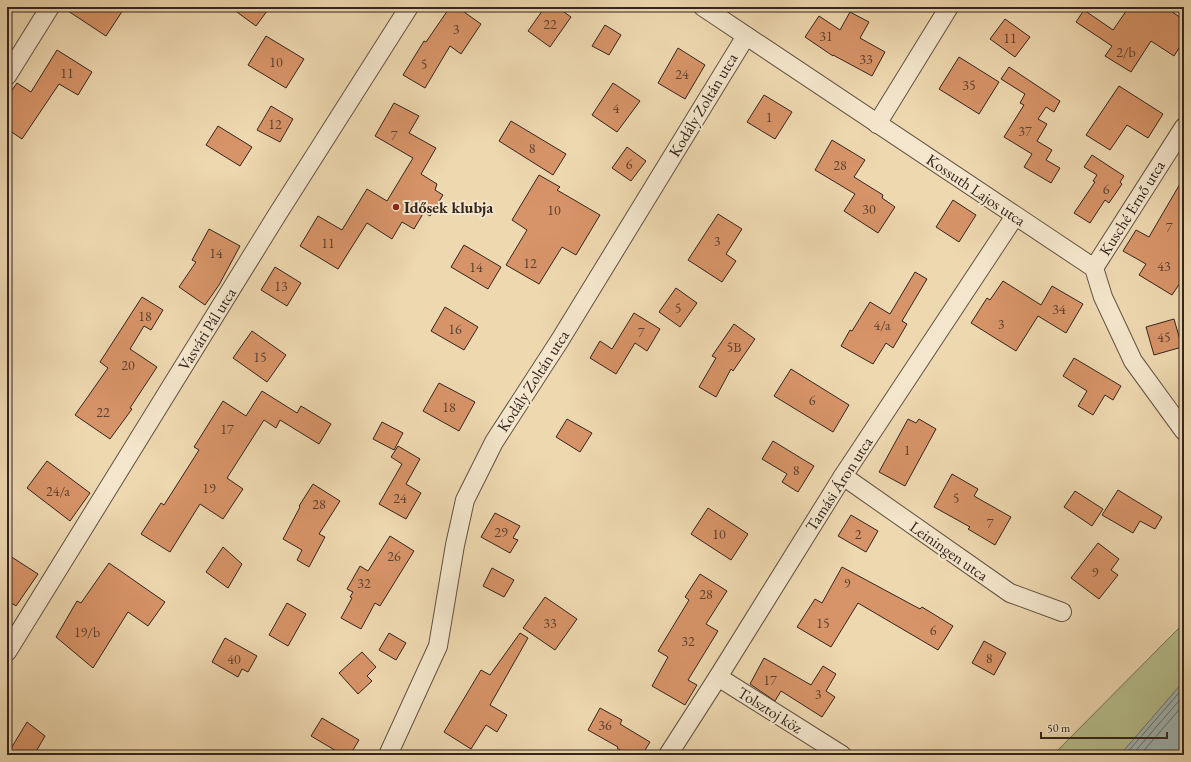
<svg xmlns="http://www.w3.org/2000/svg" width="1191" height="762" viewBox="0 0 1191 762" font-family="'EB Garamond',serif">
	<rect width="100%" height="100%" fill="#eed8b0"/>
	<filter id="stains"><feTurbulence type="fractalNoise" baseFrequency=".005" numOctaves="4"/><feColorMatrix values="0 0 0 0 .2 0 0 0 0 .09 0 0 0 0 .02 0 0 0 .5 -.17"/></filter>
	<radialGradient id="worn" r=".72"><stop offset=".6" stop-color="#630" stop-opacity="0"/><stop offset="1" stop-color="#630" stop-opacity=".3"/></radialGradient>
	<!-- green -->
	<polygon fill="#b6bf8d" stroke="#757256" points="1184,623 1184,681 1120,755 1053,755"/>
	<!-- water -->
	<polygon fill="#9fb7b7" stroke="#747d7a" points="1184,681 1184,755 1120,755"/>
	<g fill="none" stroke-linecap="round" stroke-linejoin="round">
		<!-- shore -->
		<g stroke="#6a6e6a" stroke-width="1">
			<polyline points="1125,755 1184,687"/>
			<polyline points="1132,755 1184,695"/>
			<polyline points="1140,755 1184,704"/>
		</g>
	</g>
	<!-- building -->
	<g fill="#d79468" stroke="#34251e">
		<polygon points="62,7 125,7 106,36"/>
		<polygon points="230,7 270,7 256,26"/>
		<polygon points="450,7 457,7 481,24 461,54 450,46 425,88 403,75 424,41 426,42"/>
		<polygon points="545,7 557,7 571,17 550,47 528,31"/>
		<polygon points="1129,7 1165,7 1184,20 1184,40 1174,56 1151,41 1131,72 1105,56 1112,46 1076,22 1084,10 1113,30"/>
		<polygon points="850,12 869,22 860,38 885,52 872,76 833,55 833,56 805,37 819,16 840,30"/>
		<polygon points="1005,19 1030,37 1015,57 990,39"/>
		<polygon points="605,25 621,35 609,55 592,46"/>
		<polygon points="266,36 304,59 286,88 248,65"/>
		<polygon points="678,48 705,65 685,99 658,83"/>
		<polygon points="57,50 92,72 78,95 59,84 22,139 7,129 7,97 17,83 31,92"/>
		<polygon points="959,57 999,82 979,114 939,89"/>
		<polygon points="1009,67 1060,101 1054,112 1046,107 1038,119 1047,124 1037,141 1052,150 1046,160 1060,168 1051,183 1024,167 1032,154 1004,137 1024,105 1020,103 1025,94 1001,79"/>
		<polygon points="613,83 640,101 617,132 592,115"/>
		<polygon points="1119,86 1163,114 1148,138 1127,125 1110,150 1086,135"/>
		<polygon points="764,95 792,112 775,139 747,122"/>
		<polygon points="394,103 419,116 409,133 436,148 421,174 437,184 435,190 443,195 430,216 424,212 414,229 402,222 392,239 367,223 338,269 300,246 318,216 342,230 367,189 387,201 413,158 375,136"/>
		<polygon points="271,106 293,119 280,142 257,130"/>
		<polygon points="511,121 566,154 553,175 499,141"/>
		<polygon points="218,126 252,147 240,166 206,145"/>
		<polygon points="832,140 865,160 854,177 883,195 882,198 895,207 878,233 844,211 855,194 815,170"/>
		<polygon points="627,147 646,161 631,181 612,168"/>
		<polygon points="1092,155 1124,176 1120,182 1122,184 1109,203 1105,200 1090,223 1074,213 1095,182 1093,181 1097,175 1084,167"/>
		<polygon points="539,175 560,187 557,190 600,215 576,255 562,247 539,284 506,265 527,230 512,220"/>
		<polygon points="1184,177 1184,277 1172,295 1139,275 1146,264 1123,251 1136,230 1149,237"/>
		<polygon points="953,200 976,215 959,242 936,227"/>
		<polygon points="718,214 742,229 726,254 736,261 722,282 688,260"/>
		<polygon points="209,229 240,246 219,285 205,305 179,287 196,262 192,260"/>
		<polygon points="464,245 501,267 488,289 451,267"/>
		<polygon points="275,267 301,283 287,306 261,290"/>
		<polygon points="915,272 927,279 902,321 907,324 893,348 886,343 873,364 841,346 850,330 852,331 870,302 890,314"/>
		<polygon points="1003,281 1041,305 1052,286 1083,304 1066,333 1038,316 1016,351 971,323 987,298 990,300"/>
		<polygon points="676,288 697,303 680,327 659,312"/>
		<polygon points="142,297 163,310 151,330 144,326 130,349 157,367 130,408 132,409 110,439 75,415 108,368 100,362"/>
		<polygon points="445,307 478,327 464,350 431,331"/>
		<polygon points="634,313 660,329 647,351 635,343 616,374 590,358 600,341 612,349"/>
		<polygon points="1174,319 1182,347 1154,355 1146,327"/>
		<polygon points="734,324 755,339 733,371 731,369 716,397 699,387 716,358 712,356"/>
		<polygon points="252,331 286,355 267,382 233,358"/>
		<polygon points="1074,358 1121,386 1113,400 1105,395 1093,415 1078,406 1087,391 1063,376"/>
		<polygon points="791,369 849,405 833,432 774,396"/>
		<polygon points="439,383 475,402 459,431 423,411"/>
		<polygon points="262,391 297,413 301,406 331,424 319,444 280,420 276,428 264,420 227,478 243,489 223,519 200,504 170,552 141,534 161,503 164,505 199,450 194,447 223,401 246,416"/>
		<polygon points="567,419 592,433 580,452 556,437"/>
		<polygon points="908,419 916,423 919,419 936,429 905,486 879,472"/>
		<polygon points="382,422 403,433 394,450 373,439"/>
		<polygon points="773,441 814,466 798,492 782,482 787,474 762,459"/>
		<polygon points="398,446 420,459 406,484 421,493 406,519 379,504 402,464 391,457"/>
		<polygon points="47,461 90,493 70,521 27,488"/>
		<polygon points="952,474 978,489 974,496 1011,517 995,545 968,529 970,527 934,507"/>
		<polygon points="313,484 340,501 319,534 325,537 309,567 297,560 302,550 283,539 300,507 299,506"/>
		<polygon points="1118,490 1162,517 1155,529 1140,521 1133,533 1102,515"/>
		<polygon points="1075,491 1103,509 1092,526 1064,507"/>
		<polygon points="708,508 748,534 731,560 691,534"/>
		<polygon points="495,513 520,526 513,538 518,540 510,553 481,537"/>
		<polygon points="851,515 878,531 866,552 838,536"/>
		<polygon points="390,536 414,551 380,606 375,603 361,629 341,618 352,598 350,597 353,592 347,589 360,566 368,571"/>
		<polygon points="1098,543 1119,559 1111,570 1118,575 1099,599 1071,578"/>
		<polygon points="223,547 242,564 228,588 206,572"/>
		<polygon points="7,554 38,574 16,606 7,600"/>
		<polygon points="109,563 165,602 148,626 128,612 93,668 56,637 77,601 81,603"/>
		<polygon points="842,567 920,609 922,607 953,626 938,650 858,603 831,647 797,627 815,599 822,603"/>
		<polygon points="492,568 514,580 504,597 483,586"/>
		<polygon points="700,574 727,591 706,624 718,631 688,680 697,685 685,705 652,686 668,657 658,651 689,600 685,597"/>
		<polygon points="545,597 577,619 555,650 523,628"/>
		<polygon points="287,603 306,614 288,646 269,635"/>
		<polygon points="389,633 406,643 396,660 379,650"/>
		<polygon points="520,633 528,638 490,705 507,715 497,732 486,725 471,749 444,732 481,670 490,675"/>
		<polygon points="225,638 257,656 248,672 242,669 238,677 212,662"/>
		<polygon points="984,641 1006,653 994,675 972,663"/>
		<polygon points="362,652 376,667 367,676 372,681 358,694 339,673"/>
		<polygon points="764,658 811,685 823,666 836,674 826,691 835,697 822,717 781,691 775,701 750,684"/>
		<polygon points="600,708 622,720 620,724 650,742 642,755 628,755 617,748 618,747 588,730"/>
		<polygon points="322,718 359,740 350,755 343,755 311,736"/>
		<polygon points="27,722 45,736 34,755 7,755"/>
	</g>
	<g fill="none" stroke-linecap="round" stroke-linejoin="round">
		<defs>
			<g id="street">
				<polyline points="703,7 1094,268 1103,297 1133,361 1184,431"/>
				<polyline points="7,76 50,7"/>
				<polyline points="877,124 949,7"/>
				<polyline points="1094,268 1184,127"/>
				<polyline points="843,476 1010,593 1062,612"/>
				<polyline points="7,652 277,215 409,7"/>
				<polyline points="718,677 842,755"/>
				<polyline points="388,755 438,646 455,545 465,500 494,442 560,340 746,36"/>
				<polyline points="668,755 718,677 843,476 1015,216"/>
			</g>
		</defs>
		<!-- street casing -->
		<use href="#street" stroke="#625242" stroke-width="20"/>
		<!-- street -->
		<use href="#street" stroke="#f4e6cc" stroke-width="18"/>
	</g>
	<!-- markers -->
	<circle fill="#8f2418" stroke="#f4e6cc" stroke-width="1.5" cx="396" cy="207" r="4"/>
	<g text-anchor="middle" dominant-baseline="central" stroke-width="4" stroke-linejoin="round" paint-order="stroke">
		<!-- number labels -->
		<g font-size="14" fill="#5d4130">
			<text x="550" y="24">22</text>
			<text x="456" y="29">3</text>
			<text x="826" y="36">31</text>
			<text x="1010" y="38">11</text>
			<text x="1126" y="52">2/b</text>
			<text x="866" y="59">33</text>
			<text x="276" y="62">10</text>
			<text x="424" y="64">5</text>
			<text x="67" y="73">11</text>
			<text x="682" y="74">24</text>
			<text x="969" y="85">35</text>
			<text x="616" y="108">4</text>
			<text x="769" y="117">1</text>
			<text x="275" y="124">12</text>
			<text x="1025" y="131">37</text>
			<text x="394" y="135">7</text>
			<text x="532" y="148">8</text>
			<text x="629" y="164">6</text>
			<text x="840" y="165">28</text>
			<text x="1106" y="189">6</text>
			<text x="869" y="209">30</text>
			<text x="554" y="210">10</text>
			<text x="1169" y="227">7</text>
			<text x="717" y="241">3</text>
			<text x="328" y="243">11</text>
			<text x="216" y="253">14</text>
			<text x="530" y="263">12</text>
			<text x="1164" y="266">43</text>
			<text x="476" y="267">14</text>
			<text x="281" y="286">13</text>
			<text x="678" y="308">5</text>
			<text x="1059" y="309">34</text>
			<text x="145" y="316">18</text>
			<text x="1001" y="324">3</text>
			<text x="882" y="325">4/a</text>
			<text x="455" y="329">16</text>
			<text x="641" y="332">7</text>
			<text x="1164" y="337">45</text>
			<text x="734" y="347">5B</text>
			<text x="260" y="357">15</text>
			<text x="128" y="365">20</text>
			<text x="812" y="400">6</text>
			<text x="449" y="407">18</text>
			<text x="103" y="412">22</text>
			<text x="227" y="429">17</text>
			<text x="907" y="450">1</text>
			<text x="796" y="470">8</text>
			<text x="209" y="488">19</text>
			<text x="58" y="491">24/a</text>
			<text x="400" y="498">24</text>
			<text x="956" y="498">5</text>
			<text x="319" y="504">28</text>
			<text x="990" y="523">7</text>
			<text x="501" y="532">29</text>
			<text x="719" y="534">10</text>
			<text x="858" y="534">2</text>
			<text x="394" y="556">26</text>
			<text x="1095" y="572">9</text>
			<text x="364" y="583">32</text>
			<text x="847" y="583">9</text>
			<text x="706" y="594">28</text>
			<text x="550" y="623">33</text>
			<text x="823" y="623">15</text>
			<text x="933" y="630">6</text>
			<text x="87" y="632">19/b</text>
			<text x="688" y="641">32</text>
			<text x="989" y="658">8</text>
			<text x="234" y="659">40</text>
			<text x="770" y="680">17</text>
			<text x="818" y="694">3</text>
			<text x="605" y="725">36</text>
		</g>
		<!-- street labels -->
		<g font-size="16" fill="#34251e" stroke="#f4e6cc">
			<text transform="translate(703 105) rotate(-59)">Kodály Zoltán utca</text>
			<text transform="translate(976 190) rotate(34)">Kossuth Lajos utca</text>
			<text transform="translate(1132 208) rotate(-58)">Kusché Ernő utca</text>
			<text transform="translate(207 329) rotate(-58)">Vasvári Pál utca</text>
			<text transform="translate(533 381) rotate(-57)">Kodály Zoltán utca</text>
			<text transform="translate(839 484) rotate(-57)">Tamási Áron utca</text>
			<text transform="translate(949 551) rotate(35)">Leiningen utca</text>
			<text transform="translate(770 710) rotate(32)">Tolsztoj köz</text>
		</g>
		<!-- poi labels -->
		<g font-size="16" font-weight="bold" fill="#34251e" stroke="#f4e6cc" text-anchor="start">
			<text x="404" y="207">Idősek klubja</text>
		</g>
	</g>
	<!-- margin -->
	<rect width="1191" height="762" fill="none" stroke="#eed8b0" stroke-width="24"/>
	<rect x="8" y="8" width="1175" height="746" fill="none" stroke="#34251e" stroke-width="2"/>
	<rect x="12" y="12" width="1167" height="738" fill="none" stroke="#34251e"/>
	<!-- scale -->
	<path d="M1041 732v6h126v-6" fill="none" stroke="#34251e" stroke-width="2"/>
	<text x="1047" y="732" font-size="12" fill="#34251e" stroke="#f4e6cc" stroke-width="3" paint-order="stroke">50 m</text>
	<rect width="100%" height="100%" filter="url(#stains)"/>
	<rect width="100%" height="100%" fill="url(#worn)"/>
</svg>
